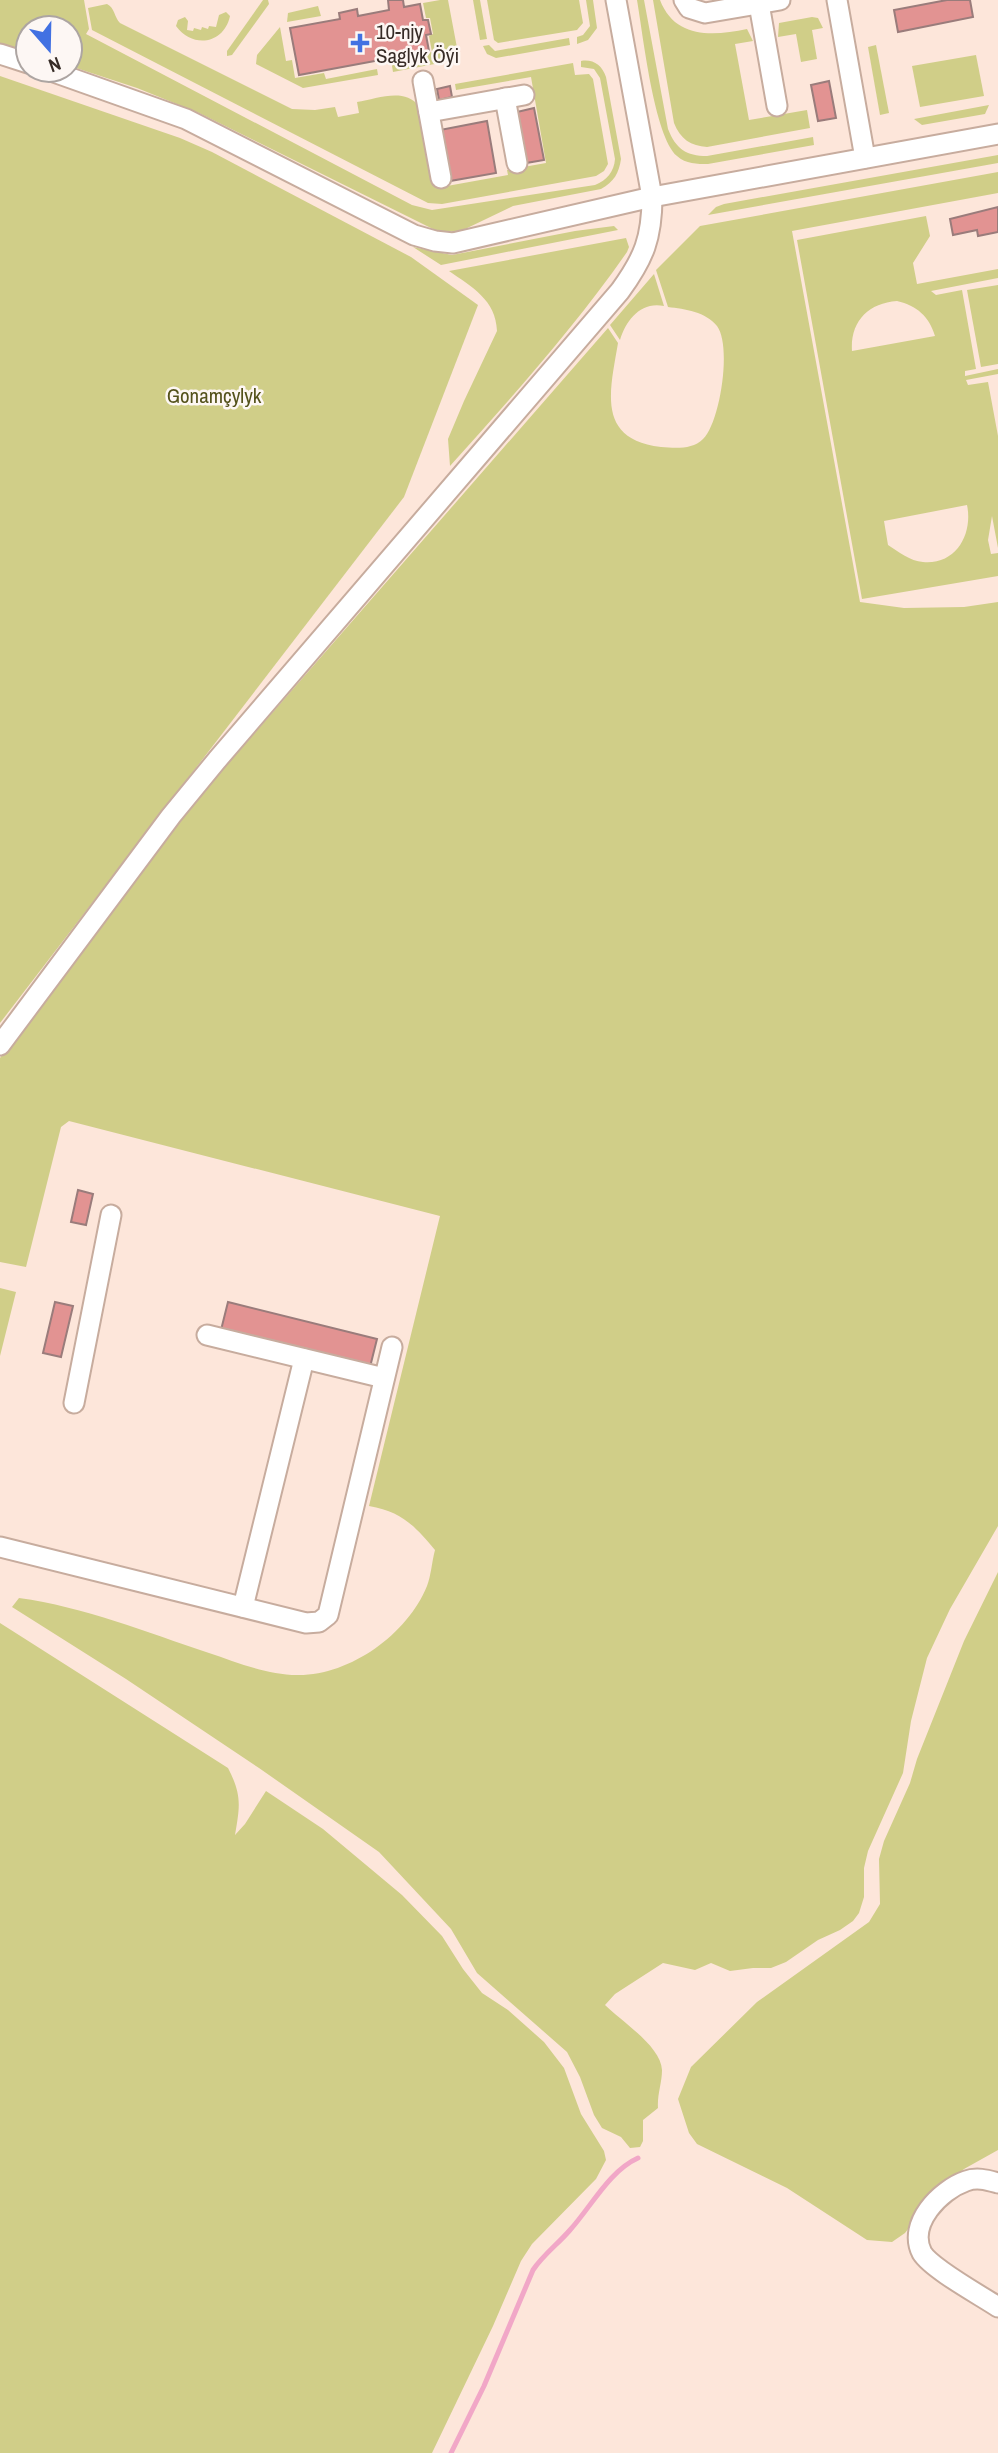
<svg xmlns="http://www.w3.org/2000/svg" width="998" height="2453" viewBox="0 0 998 2453" font-family="'Archivo Narrow',sans-serif">
	<rect width="100%" height="100%" fill="#fde6da"/>
	<!-- green -->
	<g fill="#d0ce88" fill-rule="evenodd">
		<path d="M0 0H84L89 29 86 34 412 205 432 210 595 185C607 180 614 172 615 159L600 78 594 69 581 67V61C593 59 602 65 606 77L621 159C619 173 614 182 601 189L513 206 461 231 439 232 199 113 137 88 70 66V28H28V52L0 43Z"/>
		<polygon points="263,0 268,0 269,4 232,55 227,56 227,51"/>
		<polygon points="440,0 448,0 458,53 456,58 450,61 393,72 391,60 432,52 429,36 433,34 430,18 426,18 423,3"/>
		<polygon points="473,0 480,0 487,39 480,40"/>
		<polygon points="487,0 579,0 583,23 577,30 498,43 494,40"/>
		<polygon points="586,0 593,0 597,28 588,40 577,44 577,37 583,35 590,26"/>
		<path d="M637 0H644L668 129C676 149 686 156 707 156L813 137 814 145 708 164C697 164 686 164 677 156 654 136 643 34 637 0Z"/>
		<path d="M653 0H660C675 39 713 36 747 29L753 41 735 44 749 120 807 110 810 128 707 147C691 146 680 139 674 123Z"/>
		<path d="M107 4C115 8 114 17 120 23L292 109 315 110 335 107 338 117 359 113 357 102C377 99 404 87 419 106L447 186 508 175 507 170 546 163 531 77 456 90 455 84 573 63 575 75 589 74 593 79 608 164 604 171 596 176 442 204 428 203 92 30 88 8Z"/>
		<polygon points="318,6 321,16 287,22 288,13"/>
		<path d="M226 12 230 16C224 44 193 49 176 26L178 20 185 17 188 21 187 30 193 31 194 28 201 30 202 27 208 29 209 26 216 27 219 15Z"/>
		<polygon points="812,17 818,18 823,28 812,30 817,59 801,62 796,34 778,37 779,23"/>
		<polygon points="280,27 286,61 292,60 295,78 324,73 326,79 377,69 378,75 303,88 256,64 257,55"/>
		<polygon points="569,38 570,45 496,58 487,54 483,46 489,45 495,51"/>
		<polygon points="876,45 889,113 880,115 868,47"/>
		<polygon points="976,55 984,96 920,107 912,66"/>
		<polygon points="0,76 180,138 212,152 411,257 478,305 404,497 0,1023"/>
		<polygon points="989,105 985,114 922,125 914,119"/>
		<polygon points="998,155 998,163 708,215 716,207 724,204"/>
		<path d="M998 172V193L792 231 860 602 904 608 964 607 998 602V1526L950 1609 927 1658 911 1721 903 1773 868 1851 864 1868V1897L859 1913 853 1921 840 1930 818 1940 786 1962 771 1968H753L730 1971 711 1963 695 1970 663 1963 615 1994 605 2005C621 2021 661 2046 662 2070 662 2083 657 2095 658 2108L643 2120V2141L640 2147 630 2148 621 2137 602 2128 594 2115 580 2077 567 2052 477 1973 451 1929 379 1852 259 1768 126 1679 12 1607 19 1598C84 1607 146 1632 209 1653 236 1662 267 1675 297 1675 349 1676 407 1635 427 1586 431 1576 432 1561 435 1550 414 1525 402 1512 369 1506L440 1216 69 1121 61 1127 26 1267 0 1262V1058L178 821 608 328 618 343C610 391 596 439 661 447 675 448 692 450 703 439 720 423 732 346 717 326 706 312 685 309 668 307L656 270 700 226Z"/>
		<path d="M926 216 930 236 913 263 917 284 998 269V278L931 291 936 295 962 290 976 369 965 371V376L998 369V374L966 380 968 385 988 382 998 436V548L992 516 988 540 991 554 998 553V576L862 599 797 240ZM897 301C917 306 929 316 935 336L852 351C850 322 868 303 897 301ZM967 505C973 533 957 565 923 562 910 561 899 552 888 545L884 521Z"/>
		<polygon points="614,226 618,230 441,265 413,247 452,255 575,231"/>
		<path d="M626 238 629 247 627 252C574 328 512 397 450 466L448 439 464 401 497 331C496 300 472 287 449 271Z"/>
		<path d="M654 274 664 306C641 301 626 320 620 340L610 325Z"/>
		<polygon points="998,285 998,364 981,367 967,290"/>
		<polygon points="0,1288 16,1292 0,1356"/>
		<polygon points="998,1572 998,2150 964,2169 940,2188 905,2233 892,2242 867,2240 787,2188 697,2144 689,2133 678,2099 691,2067 757,2002 869,1922 880,1904 879,1859 884,1841 910,1783 917,1759 964,1641"/>
		<path d="M0 1623 228 1768C242 1795 240 1806 235 1835L245 1824 266 1791 323 1829 402 1895 442 1936 463 1969 482 1993 508 2010 544 2042 564 2068 581 2114 604 2151 606 2160 596 2179 532 2244 521 2261 493 2326 432 2453H0Z"/>
	</g>
	<g fill="none" stroke-linecap="round" stroke-linejoin="round">
		<!-- stream -->
		<path stroke="#f1a7c7" stroke-width="5" d="M451 2453 484 2386 533 2270C543 2255 558 2244 570 2230 591 2207 609 2171 638 2158"/>
	</g>
	<!-- building -->
	<g fill="#e29392" stroke="#9a7c7b" stroke-width="2">
		<polygon points="388,0 403,0 404,7 420,4 423,20 428,20 431,34 426,35 429,51 299,75 290,28 340,19 339,13 357,9 358,16 389,10"/>
		<polygon points="947,0 970,0 973,17 898,32 894,10"/>
		<polygon points="829,81 836,118 818,121 811,85"/>
		<polygon points="450,86 452,97 439,100 437,89"/>
		<polygon points="534,108 544,160 526,163 517,112"/>
		<polygon points="487,121 496,173 450,181 440,130"/>
		<polygon points="998,207 998,232 978,236 977,230 953,235 950,219"/>
		<polygon points="78,1190 93,1194 86,1225 71,1222"/>
		<polygon points="55,1302 73,1306 61,1357 43,1353"/>
		<polygon points="228,1302 377,1339 370,1367 221,1330"/>
	</g>
	<g fill="none" stroke-linecap="round" stroke-linejoin="round">
		<defs>
			<g id="minor">
				<polyline points="684,0 689,8 705,13 780,0"/>
				<polyline points="837,0 865,158"/>
				<polyline points="759,4 777,106"/>
				<polyline points="0,54 28,63"/>
				<polyline points="48,70 186,119 414,235 435,241 453,243 652,197 998,134"/>
				<polyline points="423,81 441,178"/>
				<polyline points="505,98 517,163"/>
				<polyline points="429,112 524,95"/>
				<path d="M0 1045 171 816 217 760 620 291C644 258 652 238 652 197L616 0"/>
				<polyline points="207,1335 384,1378"/>
				<polyline points="74,1403 111,1215"/>
				<polyline points="0,1547 306,1623 319,1622 328,1615 392,1347"/>
				<polyline points="243,1607 304,1359"/>
				<path d="M998 2183C987 2180 977 2177 966 2181 940 2190 907 2224 922 2253 932 2269 980 2295 998 2307"/>
			</g>
		</defs>
		<!-- minor casing -->
		<use href="#minor" stroke="#c7ac9e" stroke-width="23"/>
		<!-- minor -->
		<use href="#minor" stroke="#fff" stroke-width="19"/>
	</g>
	<!-- markers -->
	<path fill="#4271e2" stroke="#fdf7f4" stroke-width="2.5" d="M356.5 32.5h7v7h7v7h-7v7h-7v-7h-7v-7h7z"/>
	<g text-anchor="middle" dominant-baseline="central" stroke-width="5" stroke-linejoin="round" paint-order="stroke">
		<!-- poi labels -->
		<g font-size="21" fill="#362b26" stroke="#fdf7f4" text-anchor="start">
			<text x="376" y="31">10-njy<tspan x="376" dy="24">Saglyk Öýi</tspan></text>
		</g>
		<!-- park labels -->
		<g font-size="21" fill="#54521b" stroke="#fdf7f4">
			<text x="214" y="395">Gonamçylyk</text>
		</g>
	</g>
	<!-- north arrow -->
	<g transform="translate(49 49) rotate(160)"><circle r="33" fill="#fdf7f4" stroke="#ada5a2" stroke-width="2"/>
	<path d="M0-5L12 26L0 18L-12 26Z" fill="#4271e2"/>
	<text y="-10" font-size="19" font-weight="bold" text-anchor="middle" fill="#362b26">N</text>
	</g>
</svg>
